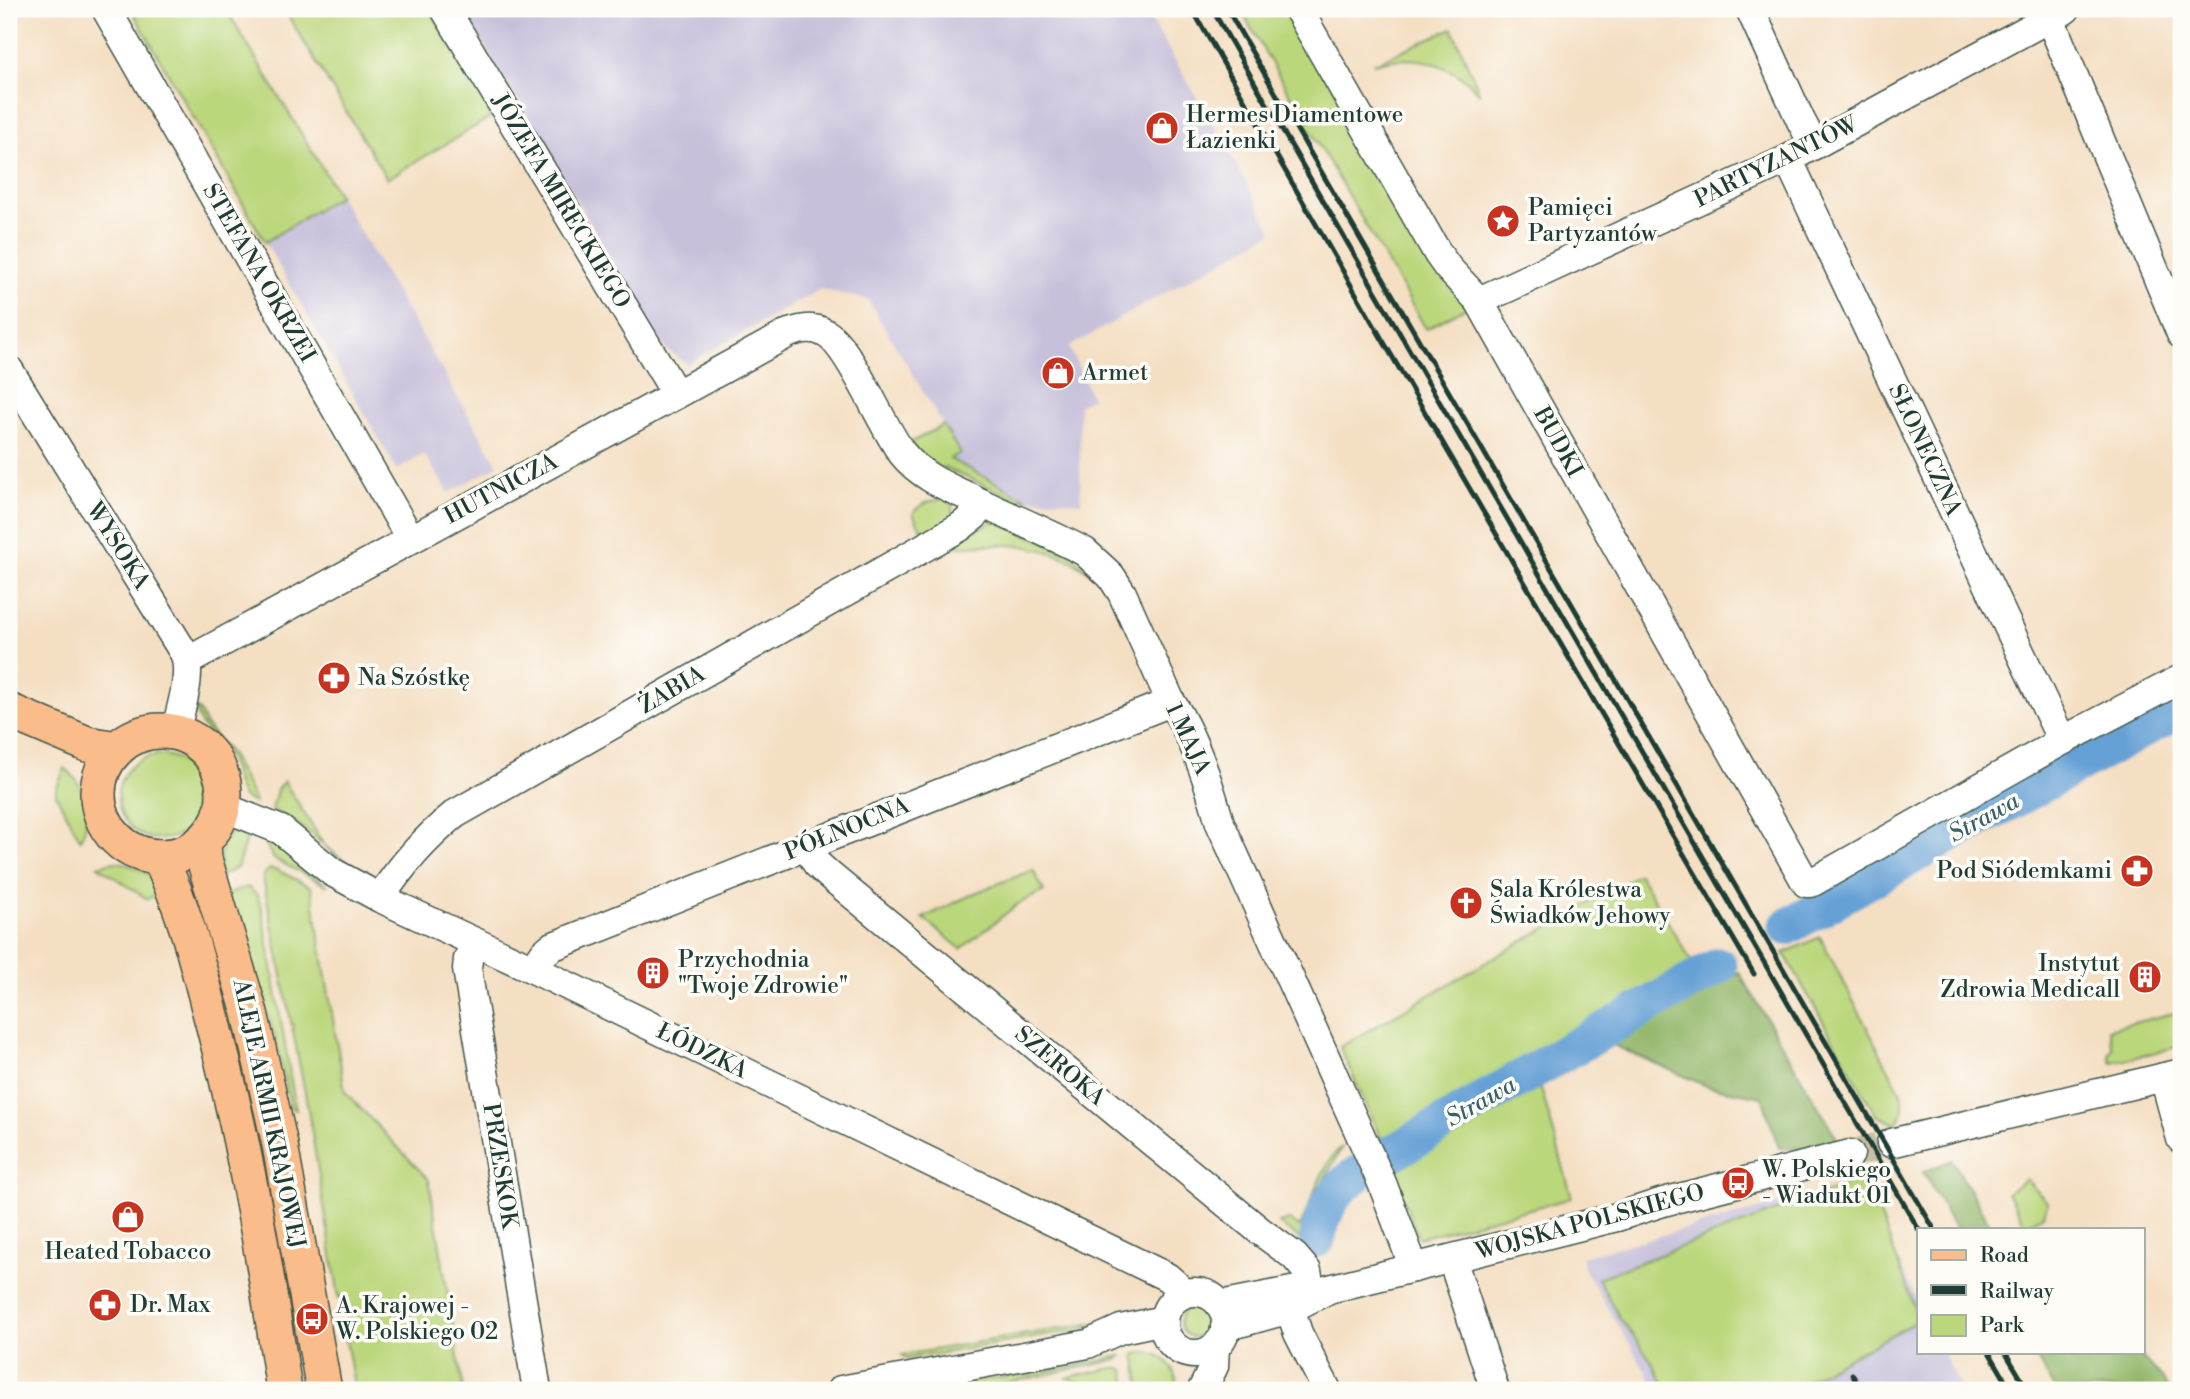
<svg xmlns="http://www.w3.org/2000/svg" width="2190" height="1399" viewBox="0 0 2190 1399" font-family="'Libre Bodoni',serif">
	<rect width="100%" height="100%" fill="#fdfcf7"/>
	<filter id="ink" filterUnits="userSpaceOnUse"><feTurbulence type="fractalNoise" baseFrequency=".0143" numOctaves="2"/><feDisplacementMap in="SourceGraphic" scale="14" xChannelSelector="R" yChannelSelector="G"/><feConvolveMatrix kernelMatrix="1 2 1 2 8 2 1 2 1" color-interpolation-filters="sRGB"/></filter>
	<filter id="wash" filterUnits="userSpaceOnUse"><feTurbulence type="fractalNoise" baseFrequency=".00686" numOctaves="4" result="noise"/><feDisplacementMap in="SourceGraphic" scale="28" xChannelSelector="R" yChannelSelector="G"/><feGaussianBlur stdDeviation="1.57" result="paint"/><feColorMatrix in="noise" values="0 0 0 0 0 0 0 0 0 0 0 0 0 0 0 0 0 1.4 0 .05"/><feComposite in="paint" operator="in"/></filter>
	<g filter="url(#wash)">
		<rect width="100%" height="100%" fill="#f4dfc3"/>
		<!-- industrial -->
		<g fill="#c6c0da">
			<polygon points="463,9 1145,9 1237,166 1273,232 1069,347 1092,398 1079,405 1081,503 1060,500 1027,499 950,458 960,453 868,300 821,289 687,364 665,348"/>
			<polygon points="339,196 498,465 449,493 424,454 397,470 265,242"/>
			<polygon points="1859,1180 1919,1304 1919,1352 1943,1352 1962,1390 1657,1390 1585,1270 1581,1257 1819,1193"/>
		</g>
		<!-- green -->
		<g fill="#bbd77c" stroke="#6d8a58" stroke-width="2">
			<polygon points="131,9 226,9 339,196 265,242"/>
			<polygon points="284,9 429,9 493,116 387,179"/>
			<polygon points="1240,9 1287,9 1467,307 1426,329"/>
			<path d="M1452 28 1480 94C1474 89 1470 83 1463 78 1434 58 1406 55 1373 64Z"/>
			<polygon points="943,425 960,453 950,459 1027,499 1018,500 943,467 940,470 908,444"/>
			<path d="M943 495 952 504V517L928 536 924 529 920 528 913 513C918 506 931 499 940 500Z"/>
			<path d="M995 521 1069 553 1094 575C1083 568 1073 561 1061 556 1025 541 983 544 945 548L974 530Z"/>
			<path d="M196 709 199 710 205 724 230 753 253 797 255 803 244 798 241 794C234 780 234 765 225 751 215 736 198 729 196 709Z"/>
			<circle cx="160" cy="797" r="42"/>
			<path d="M65 768C85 784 94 817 80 839L56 795V789Z"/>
			<polygon points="284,781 324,845 341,858 374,876 373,878 337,857 308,831 272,809 277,790"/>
			<path d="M239 829 249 830 237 868 221 876C220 855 217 839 239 829Z"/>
			<polygon points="264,837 286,852 328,886 274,859 263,840"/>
			<polygon points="113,862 125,863 147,873 162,893 147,899 98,866"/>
			<polygon points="270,869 277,870 311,887 345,1092 429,1180 463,1388 450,1390 355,1390 343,1324 350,1323 345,1297 339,1298 307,1103 263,878 264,874"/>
			<polygon points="1033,870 1044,891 1018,904 961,949 923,918 977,892"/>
			<polygon points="1639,874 1697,971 1386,1150 1340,1047"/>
			<polygon points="248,887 257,895 262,909 296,1110 291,1108 275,1036 227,894"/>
			<polygon points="204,901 235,1009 312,1390 305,1390 274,1227 191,905"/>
			<path d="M1820 937 1901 1093C1904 1105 1905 1115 1895 1124L1876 1115 1784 953Z"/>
			<polygon points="2174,1013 2176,1020 2181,1019 2181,1046 2112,1063 2109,1055 2113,1048 2108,1029"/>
			<polygon points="1539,1081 1572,1198 1419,1238 1390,1165"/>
			<path d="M1342 1147 1320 1187 1299 1239 1279 1223 1289 1220 1300 1227C1309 1207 1324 1158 1342 1147Z"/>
			<polygon points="2026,1179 2048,1203 2043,1215 2026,1225 2007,1193"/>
			<polygon points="1859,1180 1881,1217 1919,1320 1789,1390 1728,1390 1725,1388 1717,1390 1667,1390 1650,1359 1619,1317 1598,1278"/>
			<circle cx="1195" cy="1322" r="15"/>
			<polygon points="1112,1320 1086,1329 907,1359 902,1355"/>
			<path d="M1147 1352C1169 1356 1175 1370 1179 1390H1141L1135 1354Z"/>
			<polygon points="1121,1356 1117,1360 972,1390 961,1390 972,1382 1069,1367"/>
			<polygon points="1113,1368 1121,1368 1124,1370 1128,1390 1106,1390 1066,1378"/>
		</g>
		<!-- forest -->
		<g fill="#94b86c" stroke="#5a7a50" stroke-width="2">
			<polygon points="1739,972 1838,1140 1801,1149 1779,1148 1762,1097 1709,1087 1606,1042"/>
			<polygon points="1952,1160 1987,1220 1994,1229 1956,1229 1923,1172"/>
			<polygon points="2033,1352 2137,1352 2163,1379 2168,1390 2056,1390"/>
		</g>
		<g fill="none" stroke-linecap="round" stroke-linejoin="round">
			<!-- river -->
			<g stroke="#66a1d6" stroke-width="37">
				<polyline points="1787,927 1957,831 2181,709"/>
				<polyline points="1389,1155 1562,1054 1719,966"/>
				<path d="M1317 1239C1324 1209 1331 1192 1357 1174"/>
			</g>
		</g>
	</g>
	<g filter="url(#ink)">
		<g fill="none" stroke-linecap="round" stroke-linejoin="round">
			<!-- minor-tunnel -->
			<polyline stroke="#c9bfa6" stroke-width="28" stroke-dasharray="28 14" stroke-linecap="butt" points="1850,1154 1891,1143"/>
			<defs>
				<g id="minor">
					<polyline points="106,9 410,538"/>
					<polyline points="445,9 676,394"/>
					<polyline points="1298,9 1438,254 1448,268 1479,301 1806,883 1811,883 2062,741 2181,679"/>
					<polyline points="1750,9 1801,121 1814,145"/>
					<polyline points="2046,9 2181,334"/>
					<polyline points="1788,159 2062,741"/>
					<polyline points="1479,301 1788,159 2038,24 2050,20 2066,9"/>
					<path d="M9 370 184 653C193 674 180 711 175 733"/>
					<path d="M188 661 789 333C801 329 813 326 825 333 849 345 882 427 902 453 919 475 945 486 969 497 1007 516 1047 532 1085 552L1111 576 1122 593 1171 702C1194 736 1209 783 1220 823L1382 1183 1414 1268"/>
					<polyline points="223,807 281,830 332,872 380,898 533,969 1167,1277 1175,1284 1180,1295"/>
					<polyline points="806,845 817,864 829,875 1260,1231 1294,1256 1307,1271 1310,1288"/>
					<path d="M380 898C400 867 427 837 455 814L960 527 974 516 981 503"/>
					<polyline points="475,942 468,959 467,969 537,1390"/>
					<polyline points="533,969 544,953 551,947 1171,702"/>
					<polyline points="2164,1077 2181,1139"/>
					<polyline points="1891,1143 2181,1073"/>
					<polyline points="1452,1259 1495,1390"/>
					<circle cx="1195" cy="1323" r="31"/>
					<polyline points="1220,1305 1307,1288"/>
					<polyline points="1290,1309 1298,1333 1327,1390"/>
					<polyline points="1225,1327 1290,1309 1329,1289 1617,1217 1663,1202 1850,1154"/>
					<polyline points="841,1390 1088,1344 1121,1329 1164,1320"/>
					<polyline points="1202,1390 1214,1366 1215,1346"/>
				</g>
				<g id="major">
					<polyline points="9,711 87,744 117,749"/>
					<circle cx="161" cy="794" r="63"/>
					<polyline points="203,841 204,859 250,1013 280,1145 324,1390"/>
					<path d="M159 857C183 905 196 957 209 1008 243 1133 265 1262 284 1390"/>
				</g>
			</defs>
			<!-- minor casing -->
			<use href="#minor" stroke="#3f5549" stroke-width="31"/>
			<!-- major casing -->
			<use href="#major" stroke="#3f5549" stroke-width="38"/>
			<!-- minor -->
			<use href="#minor" stroke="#fff" stroke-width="28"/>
			<!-- major -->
			<use href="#major" stroke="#f9bc8a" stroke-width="35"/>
			<!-- rail -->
			<g stroke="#1f3d34" stroke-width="5">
				<polyline points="1192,9 1382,339 1754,974"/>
				<polyline points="1212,9 1919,1230"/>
				<polyline points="1227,9 1934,1229"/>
				<polyline points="1989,1352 2011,1390"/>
				<polyline points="2005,1352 2028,1390"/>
				<polyline points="1852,1374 1861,1390"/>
			</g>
		</g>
	</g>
	<!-- icons -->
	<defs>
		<symbol id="shop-disc" viewBox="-11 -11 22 22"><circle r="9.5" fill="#c8321e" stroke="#fdfcf7"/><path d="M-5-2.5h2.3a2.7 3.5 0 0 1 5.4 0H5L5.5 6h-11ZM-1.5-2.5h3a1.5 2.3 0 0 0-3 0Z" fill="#fff"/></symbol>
		<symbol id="sight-disc" viewBox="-11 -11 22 22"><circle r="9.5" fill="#c8321e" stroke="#fdfcf7"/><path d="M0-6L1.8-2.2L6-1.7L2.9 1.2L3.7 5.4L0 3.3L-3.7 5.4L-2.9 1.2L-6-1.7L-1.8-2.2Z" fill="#fff"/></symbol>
		<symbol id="pharmacy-disc" viewBox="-11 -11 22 22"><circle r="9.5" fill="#c8321e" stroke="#fdfcf7"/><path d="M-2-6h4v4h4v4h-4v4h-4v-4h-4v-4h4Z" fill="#fff"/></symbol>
		<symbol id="church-disc" viewBox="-11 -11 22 22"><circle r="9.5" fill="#c8321e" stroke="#fdfcf7"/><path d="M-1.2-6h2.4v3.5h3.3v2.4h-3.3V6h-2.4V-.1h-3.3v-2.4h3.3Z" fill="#fff"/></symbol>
		<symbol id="building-disc" viewBox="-11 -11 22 22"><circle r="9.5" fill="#c8321e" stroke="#fdfcf7"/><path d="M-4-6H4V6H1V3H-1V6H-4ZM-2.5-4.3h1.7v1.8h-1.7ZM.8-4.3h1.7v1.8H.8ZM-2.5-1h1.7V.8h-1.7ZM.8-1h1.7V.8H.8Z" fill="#fff"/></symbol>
		<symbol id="bus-disc" viewBox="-11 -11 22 22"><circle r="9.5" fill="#c8321e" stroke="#fdfcf7"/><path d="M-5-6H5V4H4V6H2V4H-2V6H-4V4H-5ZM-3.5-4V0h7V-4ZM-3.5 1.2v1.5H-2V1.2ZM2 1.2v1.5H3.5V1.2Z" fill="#fff"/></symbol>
	</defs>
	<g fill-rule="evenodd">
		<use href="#shop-disc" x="1143" y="109" width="38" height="38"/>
		<use href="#sight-disc" x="1484" y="202" width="38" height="38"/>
		<use href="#shop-disc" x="1039" y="354" width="38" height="38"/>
		<use href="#pharmacy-disc" x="315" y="659" width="38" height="38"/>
		<use href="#pharmacy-disc" x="2118" y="852" width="38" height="38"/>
		<use href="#church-disc" x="1447" y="884" width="38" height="38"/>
		<use href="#building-disc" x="634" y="954" width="38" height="38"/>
		<use href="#building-disc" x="2126" y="958" width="38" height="38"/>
		<use href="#bus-disc" x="1719" y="1164" width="38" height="38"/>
		<use href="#shop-disc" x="109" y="1198" width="38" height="38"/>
		<use href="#pharmacy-disc" x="86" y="1286" width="38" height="38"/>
		<use href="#bus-disc" x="293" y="1300" width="38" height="38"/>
	</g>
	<g text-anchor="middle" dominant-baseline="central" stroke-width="7" stroke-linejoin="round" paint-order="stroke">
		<!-- poi labels -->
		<g font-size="23" fill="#1f3d34" stroke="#fdfcf7" text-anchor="start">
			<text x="1186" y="115">Hermes Diamentowe<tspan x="1186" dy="26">Łazienki</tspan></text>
			<text x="1528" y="208">Pamięci<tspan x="1528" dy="26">Partyzantów</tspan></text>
			<text x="1082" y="373">Armet</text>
			<text x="358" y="678">Na Szóstkę</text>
			<text x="2112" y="871" text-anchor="end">Pod Siódemkami</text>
			<text x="1490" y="890">Sala Królestwa<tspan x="1490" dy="26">Świadków Jehowy</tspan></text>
			<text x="678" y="960">Przychodnia<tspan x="678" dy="26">"Twoje Zdrowie"</tspan></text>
			<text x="2120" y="964" text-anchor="end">Instytut<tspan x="2120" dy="26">Zdrowia Medicall</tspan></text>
			<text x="1762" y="1170">W. Polskiego<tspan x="1762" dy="26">- Wiadukt 01</tspan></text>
			<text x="128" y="1252" text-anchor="middle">Heated Tobacco</text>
			<text x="130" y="1305">Dr. Max</text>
			<text x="336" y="1306">A. Krajowej -<tspan x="336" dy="26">W. Polskiego 02</tspan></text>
		</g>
		<!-- street labels -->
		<g font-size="23" fill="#1f3d34" stroke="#fdfcf7">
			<text transform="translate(1776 162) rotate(-26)">PARTYZANTÓW</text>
			<text transform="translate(561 201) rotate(59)">JÓZEFA MIRECKIEGO</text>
			<text transform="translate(259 273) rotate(60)">STEFANA OKRZEI</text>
			<text transform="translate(1558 442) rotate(61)">BUDKI</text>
			<text transform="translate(1925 450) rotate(65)">SŁONECZNA</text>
			<text transform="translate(501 489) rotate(-28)">HUTNICZA</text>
			<text transform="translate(118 546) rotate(58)">WYSOKA</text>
			<text transform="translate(672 690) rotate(-30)">ŻABIA</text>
			<text transform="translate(1188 739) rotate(65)">1 MAJA</text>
			<text transform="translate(847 829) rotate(-22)">PÓŁNOCNA</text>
			<text transform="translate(702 1051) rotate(26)">ŁÓDZKA</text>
			<text transform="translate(1060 1066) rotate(40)">SZEROKA</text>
			<text transform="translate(269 1114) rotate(78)">ALEJE ARMII KRAJOWEJ</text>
			<text transform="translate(500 1166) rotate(81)">PRZESKOK</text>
			<text transform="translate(1590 1222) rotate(-15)">WOJSKA POLSKIEGO</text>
		</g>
		<!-- water labels -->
		<g font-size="24" font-style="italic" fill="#38606d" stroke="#fdfcf7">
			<text transform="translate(1984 818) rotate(-29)">Strawa</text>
			<text transform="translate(1481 1102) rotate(-30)">Strawa</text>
		</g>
	</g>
	<!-- margin -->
	<rect width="2190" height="1399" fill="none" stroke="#fdfcf7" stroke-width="35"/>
	<!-- legend -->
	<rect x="1917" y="1228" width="228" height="126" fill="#fdfcf7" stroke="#a4b0a9" stroke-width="2"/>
	<rect x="1931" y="1250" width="35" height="10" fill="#f9bc8a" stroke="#a4b0a9" stroke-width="2"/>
	<text x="1980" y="1262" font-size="21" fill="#1f3d34">Road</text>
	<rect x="1931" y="1285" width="35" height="10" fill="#1f3d34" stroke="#a4b0a9" stroke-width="2"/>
	<text x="1980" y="1298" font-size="21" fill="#1f3d34">Railway</text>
	<rect x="1931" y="1315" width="35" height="21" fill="#bbd77c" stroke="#a4b0a9" stroke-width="2"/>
	<text x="1980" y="1332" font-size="21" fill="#1f3d34">Park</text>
</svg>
